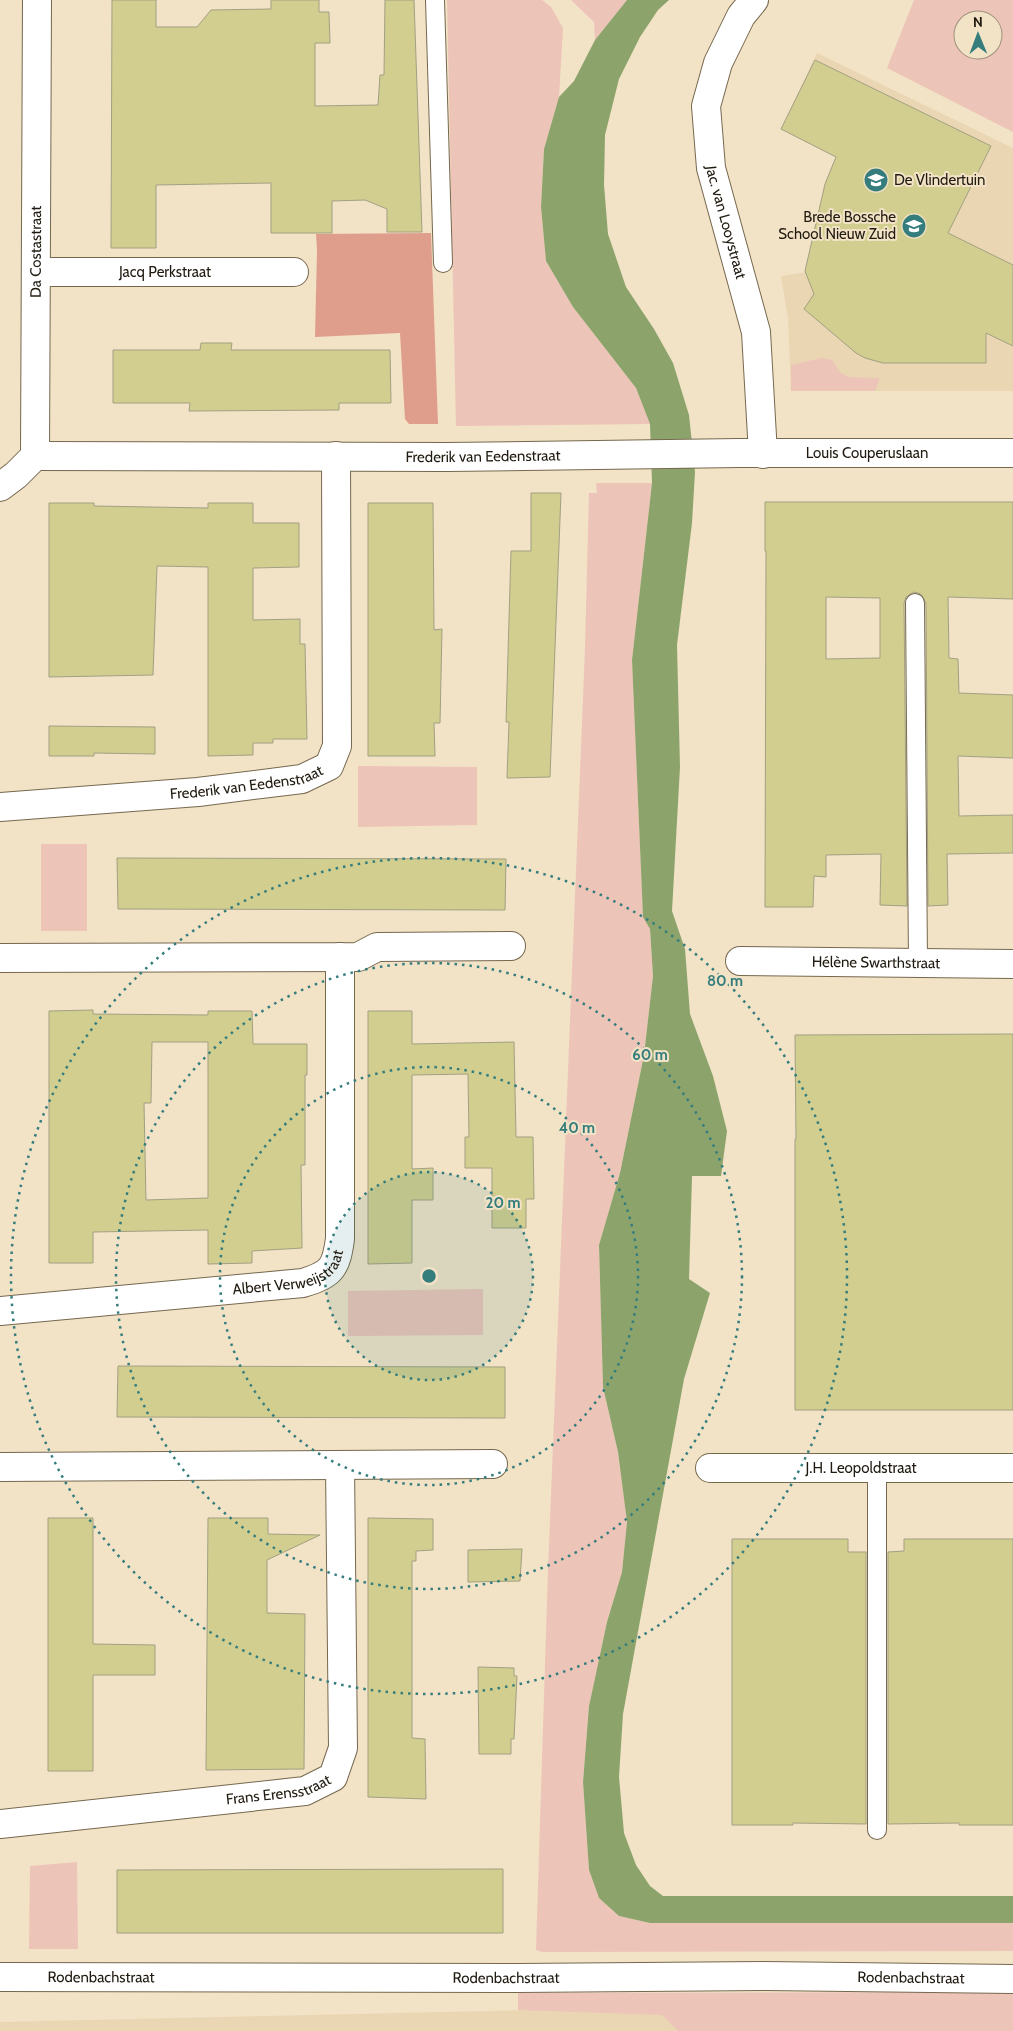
<svg xmlns="http://www.w3.org/2000/svg" width="1013" height="2031" viewBox="0 0 1013 2031" font-family="Cabin,sans-serif">
	<rect width="100%" height="100%" fill="#f2e2c6"/>
	<!-- built -->
	<g fill="#ead6b3">
		<polygon points="817,53 1013,148 1013,391 791,391 788,318 781,276 807,272 855,166 781,129"/>
		<polygon points="1013,1999 1013,2031 0,2031 0,2022"/>
	</g>
	<!-- green -->
	<g fill="#edc4b8" fill-rule="evenodd">
		<polygon points="447,0 542,0 551,7 563,28 559,97 544,149 541,207 546,261 573,307 636,388 650,424 456,426"/>
		<polygon points="571,0 627,0 595,40 594,22"/>
		<path d="M914 0H1013V132L887 68ZM963 20H993V50H963Z"/>
		<polygon points="822,358 832,360 841,373 848,377 880,378 875,391 791,391 791,365"/>
		<polygon points="596,483 652,483 632,660 643,916 650,929 653,976 644,1055 620,1173 599,1245 603,1387 618,1452 627,1522 622,1572 607,1622 589,1706 583,1782 589,1870 599,1898 619,1916 650,1923 1013,1923 1013,1951 542,1952 536,1950 548,1570 585,648 589,493 597,493"/>
		<polygon points="358,766 477,767 477,825 358,827"/>
		<rect x="41" y="844" width="46" height="87"/>
		<polygon points="483,1289 483,1335 348,1336 348,1291"/>
		<polygon points="77,1862 78,1949 29,1949 30,1866"/>
		<polygon points="1013,1992 1013,2031 678,2031 662,2015 518,2010 518,1993"/>
	</g>
	<!-- forest -->
	<polygon fill="#df9e8b" points="431,233 438,424 409,424 405,419 400,333 315,337 317,250 316,234"/>
	<!-- water -->
	<polygon fill="#8ca46c" points="627,0 669,0 658,10 640,37 619,79 605,135 604,185 608,234 626,287 654,329 673,363 689,415 695,472 692,523 677,645 680,767 672,911 685,949 690,1014 713,1076 727,1131 721,1176 692,1176 689,1279 710,1293 684,1379 623,1714 619,1777 624,1833 636,1865 650,1886 663,1896 1013,1896 1013,1923 650,1923 619,1916 599,1898 589,1870 583,1782 589,1706 607,1622 622,1572 627,1522 618,1452 603,1387 599,1245 620,1173 644,1055 653,976 650,929 643,917 632,660 652,483 650,424 636,388 573,307 546,261 541,207 544,149 559,97 574,81 595,40"/>
	<!-- building -->
	<g fill="#d2ce8f" stroke="#a2a083" fill-rule="evenodd">
		<polygon points="112,0 156,0 156,27 197,27 211,10 271,9 271,0 319,0 319,12 329,12 330,43 315,43 315,106 378,105 380,75 384,75 385,0 414,0 422,232 387,232 387,209 365,200 332,201 332,233 271,233 271,183 156,185 156,248 111,248"/>
		<polygon points="815,60 991,146 948,233 1013,265 1013,346 986,333 986,363 883,363 865,358 856,353 804,309 814,294 805,271 825,184 836,157 781,129"/>
		<polygon points="201,343 232,343 231,350 390,350 391,403 339,403 339,410 189,411 190,403 113,403 113,350 200,350"/>
		<polygon points="531,493 561,493 550,777 507,778 509,722 506,722 511,551 531,551"/>
		<path d="M765 502H1013V599L948 597 949 658 958 659 959 693 1013 695V758L958 756 959 816 1013 815V853L947 854 948 905 928 906 926 603 921 594 914 592 906 597 904 603 907 906 880 905 881 854 826 855V877L814 876 813 907H765L766 551H765ZM826 597 880 598V658L826 659Z"/>
		<polygon points="49,503 94,503 94,506 208,508 208,503 253,503 253,523 299,523 299,567 253,568 253,620 300,619 300,644 305,644 307,739 273,739 273,743 253,743 253,755 208,756 208,567 157,566 153,675 49,677"/>
		<polygon points="368,503 433,503 434,630 442,629 440,723 434,723 435,756 368,756"/>
		<polygon points="49,726 155,727 155,754 94,753 94,756 49,756"/>
		<polygon points="117,858 506,859 505,910 118,909"/>
		<path d="M93 1010V1014L208 1015V1011H252L253 1044H307V1075H305V1165H301L302 1248 252 1251V1263L208 1264V1230L93 1232V1263H49V1011ZM152 1042H208V1198L146 1200 144 1103H151Z"/>
		<polygon points="368,1011 412,1011 412,1044 514,1042 516,1137 533,1137 534,1199 526,1199 526,1228 492,1228 492,1168 465,1168 465,1137 469,1137 468,1074 412,1075 412,1169 433,1168 433,1200 412,1200 412,1263 368,1264"/>
		<polygon points="1013,1034 1013,1410 795,1410 795,1139 796,1139 795,1035"/>
		<polygon points="118,1366 505,1367 505,1418 117,1417"/>
		<polygon points="48,1518 93,1518 93,1644 155,1645 155,1675 93,1675 93,1771 48,1771"/>
		<polygon points="208,1518 268,1518 268,1534 320,1535 267,1560 267,1613 305,1614 304,1769 206,1770"/>
		<polygon points="368,1518 433,1519 433,1550 416,1551 416,1561 412,1561 412,1738 425,1739 426,1799 368,1797"/>
		<polygon points="732,1539 848,1539 848,1552 866,1552 866,1824 793,1823 793,1825 732,1825"/>
		<polygon points="904,1539 1013,1539 1013,1825 959,1825 959,1823 888,1824 888,1552 904,1551"/>
		<polygon points="522,1549 520,1581 468,1582 468,1550"/>
		<polygon points="478,1667 514,1668 514,1676 517,1676 514,1739 511,1739 511,1754 479,1754"/>
		<polygon points="503,1869 503,1933 117,1933 117,1870"/>
	</g>
	<g fill="none" stroke-linecap="round" stroke-linejoin="round">
		<defs>
			<g id="service">
				<polyline points="435,0 443,263"/>
				<polyline points="915,603 918,963"/>
				<polyline points="877,1830 877,1468"/>
			</g>
			<g id="minor">
				<path id="s1" d="M754 0 741 16 718 63 706 106 711 168 756 332 763 454"/>
				<path id="s2" d="M36 272H294"/>
				<path id="s3" d="M35 456 447 457 739 453H1013"/>
				<path id="s4" d="M0 487 16 475 35 456 37 0"/>
				<path id="s5" d="M0 807 198 792 302 779 329 766 337 746 336 456"/>
				<polyline points="0,958 358,957 377,947 511,946"/>
				<path id="s6" d="M740 961 1013 964"/>
				<path id="s7" d="M0 1311 303 1283C332 1274 336 1268 340 1239V957"/>
				<polyline points="0,1467 493,1464"/>
				<path id="s8" d="M710 1468H1013"/>
				<path id="s9" d="M0 1824 305 1791 333 1777 343 1748 340 1465"/>
				<path id="s10" d="M0 1977 518 1978 765 1976 1013 1979"/>
			</g>
		</defs>
		<!-- service casing -->
		<use href="#service" stroke="#76684f" stroke-width="20"/>
		<!-- minor casing -->
		<use href="#minor" stroke="#76684f" stroke-width="30"/>
		<!-- service -->
		<use href="#service" stroke="#fff" stroke-width="18"/>
		<!-- minor -->
		<use href="#minor" stroke="#fff" stroke-width="28"/>
	</g>
	<!-- distance rings -->
	<circle cx="429" cy="1276" r="104" fill="#357d7d" fill-opacity=".12"/>
	<g fill="none" stroke="#357d7d" stroke-width="2.5" stroke-dasharray="2.5 5">
		<circle cx="429" cy="1276" r="104"/>
		<circle cx="429" cy="1276" r="209"/>
		<circle cx="429" cy="1276" r="313"/>
		<circle cx="429" cy="1276" r="418"/>
	</g>
	<!-- icons -->
	<defs>
		<symbol id="school-disc" viewBox="-11 -11 22 22"><circle r="9.5" fill="#357d7d" stroke="#f2e2c6"/><path d="M0-5L7-2L0 1L-7-2ZM-4 1L0 2.5L4 1V4Q0 6-4 4Z" fill="#fff"/></symbol>
	</defs>
	<g fill-rule="evenodd">
		<use href="#school-disc" x="862" y="166" width="28" height="28"/>
		<use href="#school-disc" x="900" y="212" width="28" height="28"/>
	</g>
	<g text-anchor="middle" dominant-baseline="central" stroke-width="4" stroke-linejoin="round" paint-order="stroke">
		<!-- poi labels -->
		<g font-size="15" fill="#201a10" stroke="#f2e2c6" text-anchor="start">
			<text x="894" y="180">De Vlindertuin</text>
			<text x="896" y="217" text-anchor="end">Brede Bossche<tspan x="896" dy="17">School Nieuw Zuid</tspan></text>
		</g>
		<!-- street labels -->
		<g font-size="15" fill="#201a10" stroke="#f2e2c6">
			<text stroke="none"><textPath href="#s1" startOffset="236">Jac. van Looystraat</textPath></text>
			<text stroke="none"><textPath href="#s4" startOffset="251">Da Costastraat</textPath></text>
			<text stroke="none"><textPath href="#s2" startOffset="129">Jacq Perkstraat</textPath></text>
			<text stroke="none"><textPath href="#s3" startOffset="832">Louis Couperuslaan</textPath></text>
			<text stroke="none"><textPath href="#s3" startOffset="448">Frederik van Eedenstraat</textPath></text>
			<text stroke="none"><textPath href="#s5" startOffset="248">Frederik van Eedenstraat</textPath></text>
			<text stroke="none"><textPath href="#s6" startOffset="136">Hélène Swarthstraat</textPath></text>
			<text stroke="none"><textPath href="#s7" startOffset="295">Albert Verweijstraat</textPath></text>
			<text stroke="none"><textPath href="#s8" startOffset="151">J.H. Leopoldstraat</textPath></text>
			<text stroke="none"><textPath href="#s9" startOffset="281">Frans Erensstraat</textPath></text>
			<text stroke="none"><textPath href="#s10" startOffset="101">Rodenbachstraat</textPath></text>
			<text stroke="none"><textPath href="#s10" startOffset="506">Rodenbachstraat</textPath></text>
			<text stroke="none"><textPath href="#s10" startOffset="911">Rodenbachstraat</textPath></text>
		</g>
	</g>
	<circle cx="429" cy="1276" r="8" fill="#357d7d" stroke="#f2e2c6" stroke-width="2.5"/>
	<g font-size="15" text-anchor="middle" font-weight="bold" fill="#357d7d" stroke="#f2e2c6" stroke-width="4" stroke-linejoin="round" paint-order="stroke">
		<text x="725" y="986">80 m</text>
		<text x="650" y="1060">60 m</text>
		<text x="577" y="1133">40 m</text>
		<text x="503" y="1208">20 m</text>
	</g>
	<!-- north arrow -->
	<g transform="translate(978 35) rotate(359)"><circle r="24" fill="#f2e2c6" stroke="#9e927d"/>
	<path d="M0-4L9 19L0 12L-9 19Z" fill="#357d7d"/>
	<text y="-8" font-size="14" font-weight="bold" text-anchor="middle" fill="#201a10">N</text>
	</g>
</svg>
